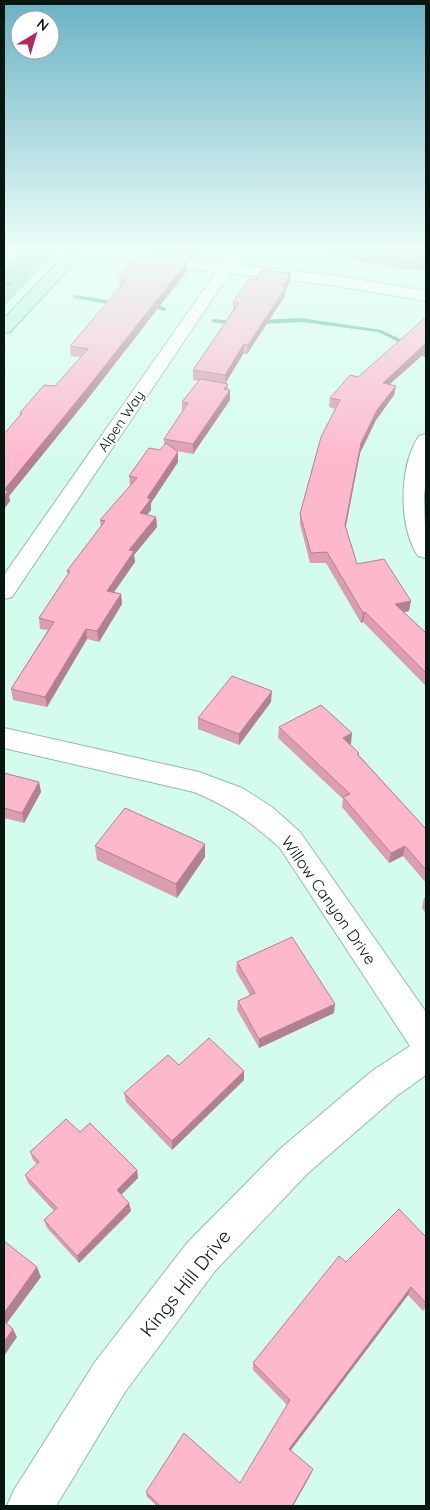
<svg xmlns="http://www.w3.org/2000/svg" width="430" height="1510" viewBox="0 0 430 1510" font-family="Quicksand,sans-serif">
	<rect width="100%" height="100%" fill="#d4fced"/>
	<!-- green -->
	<polygon fill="#7dd6b8" points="26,249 59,249 4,306 4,270"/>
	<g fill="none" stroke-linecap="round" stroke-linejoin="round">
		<!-- stream -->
		<g fill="#4baf91" fill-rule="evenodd">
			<polygon points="4,281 11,283 12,284 9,286 4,284"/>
			<polygon points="76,295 118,302 121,304 118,306 74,298 73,297"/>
			<polygon points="148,302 166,308 167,309 164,311 146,305 146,303"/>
			<polygon points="302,318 381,330 413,345 426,354 426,358 409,347 378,332 302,322 259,324 256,322 259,320"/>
			<polygon points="214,319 236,321 239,323 236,325 212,322 211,321"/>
		</g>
		<defs>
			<g id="minor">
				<polygon points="72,249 101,249 222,263 231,249 246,249 236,265 338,276 426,291 426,301 338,286 230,273 12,597 4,599 4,575 216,272 78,256 73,254 70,251"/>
				<path d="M426 434V477L424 496 426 558 418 556C398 526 399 465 419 436Z"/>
				<path d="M4 728 199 772 242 788 272 807 300 832 426 1012V1075L398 1095 307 1174 215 1271 125 1392 56 1506H7L14 1490 95 1362 187 1243 281 1148 372 1071 410 1046 280 848C251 822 230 807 194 792L4 748Z"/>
			</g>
			<polygon id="major" points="71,249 87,249 10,332 4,333 4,318"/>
		</defs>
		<!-- minor casing -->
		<use href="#minor" stroke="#94bbac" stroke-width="2"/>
		<!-- major casing -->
		<use href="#major" stroke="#53a087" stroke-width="2"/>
		<!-- minor -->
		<use href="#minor" fill="#fff" fill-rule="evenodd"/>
		<!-- major -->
		<use href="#major" fill="#b0f2dd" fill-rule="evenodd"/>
	</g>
	<!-- wall -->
	<g fill="#da9eaf">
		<polygon points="147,249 203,249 196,258 147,252"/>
		<polygon points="310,249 426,249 426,271 377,265"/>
		<polygon points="187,271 86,401 9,496 10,501 4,509 4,434 20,415 20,413 55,386 81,357 71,356 70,346 120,287 119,278"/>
		<polygon points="290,282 285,291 285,296 247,354 243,354 225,384 227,389 230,390 230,400 193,454 177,451 178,462 151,503 151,510 147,515 156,517 157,527 134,555 135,562 114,592 121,594 122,604 99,642 87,639 47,707 13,700 11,689 48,630 40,629 39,618 68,575 67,571 101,527 100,520 130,486 129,476 160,450 164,446 164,439 182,412 182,402 199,381 193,380 193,370 233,310 233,302"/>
		<polygon points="426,317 426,352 390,384 396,386 394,395 376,420 360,453 346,527 357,564 409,611 404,612 426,633 426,686 363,622 361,623 326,563 310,563 300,524 300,514 335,409 329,407 330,398 358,377"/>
		<polygon points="271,702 239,745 198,729 198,718"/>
		<polygon points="279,727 351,744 350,744 359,753 359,755 426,829 426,883 403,856 389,863 342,807 343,799 278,738"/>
		<polygon points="4,773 39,782 41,792 24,823 4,818"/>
		<polygon points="205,844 205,857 177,898 97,860 95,846"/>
		<polygon points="426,897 426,914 422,908 424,898"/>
		<polygon points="237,962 334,1013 259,1048 237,1010 238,1001 250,995 236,971"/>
		<polygon points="179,1065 244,1071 244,1080 172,1150 126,1102 124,1093"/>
		<polygon points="80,1132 137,1170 138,1178 121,1195 129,1203 131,1211 79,1263 47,1228 44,1220 54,1211 28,1183 25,1175 37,1164 33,1160 30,1152"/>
		<polygon points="426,1237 426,1307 423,1311 408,1295 291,1450 311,1474 293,1506 157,1506 147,1497 146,1492 240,1483 287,1405 253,1370 253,1363 346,1262"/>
	</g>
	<!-- shaded-wall -->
	<g fill="#b2818f">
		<polygon points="196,249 203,249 196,258"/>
		<polygon points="187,262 187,271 86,401 9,496 10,501 4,509 4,490"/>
		<polygon points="291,273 290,282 285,291 285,296 247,354 248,345"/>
		<polygon points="426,343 426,352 381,392 383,383"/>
		<polygon points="244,344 243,354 225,384 225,375"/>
		<polygon points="228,384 227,394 230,390 230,400 193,454 193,444"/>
		<polygon points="396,386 394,395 376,420 360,453 344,535 345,525 361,443 377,410"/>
		<polygon points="178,452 178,462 151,503 151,510 140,523 140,513 147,498"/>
		<polygon points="156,517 157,527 134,555 135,562 108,601 107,591 129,550"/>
		<polygon points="121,594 122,604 99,642 97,631"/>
		<polygon points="411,601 409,611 394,614 395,604"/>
		<polygon points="365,612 363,622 361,623 363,613"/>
		<polygon points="86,629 87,639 47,707 45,697"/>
		<polygon points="272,691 271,702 239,745 239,734"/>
		<polygon points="352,733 351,744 342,748 343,738"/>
		<polygon points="39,782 41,792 24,823 22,813"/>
		<polygon points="205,844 205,857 177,898 176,884"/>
		<polygon points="405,846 403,856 389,863 391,853"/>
		<polygon points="335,1004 334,1013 259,1048 259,1039"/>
		<polygon points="244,1071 244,1080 172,1150 172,1141"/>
		<polygon points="137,1170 138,1178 118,1198 117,1190"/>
		<polygon points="129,1203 131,1211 79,1263 77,1256"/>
		<polygon points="37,1267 41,1277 4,1327 4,1313"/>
		<polygon points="411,1287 408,1295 288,1454 289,1449"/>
		<polygon points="13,1329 17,1337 4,1356 4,1342"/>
		<polygon points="313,1469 311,1474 293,1506 292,1506"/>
	</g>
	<!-- building -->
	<g fill="#feb8cc" stroke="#b2818f">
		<polygon points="348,249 426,249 426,262 378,256"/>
		<polygon points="137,256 187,262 85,391 4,490 4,434 22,413 20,413 44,385 55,386 88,349 70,346 127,279 119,278"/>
		<polygon points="261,270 291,273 283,286 286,287 248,345 244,344 225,375 193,370 239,303 233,302 249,279 255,280"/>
		<polygon points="426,317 426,343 383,383 396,386 377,410 361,443 345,525 357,564 384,559 411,601 395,604 426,633 426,673 365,612 363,613 327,552 311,553 300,514 321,437 340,400 330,398 350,375 358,377"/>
		<polygon points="200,379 228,384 224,389 230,390 193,444 164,439 188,403 182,402"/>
		<polygon points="166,443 178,452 147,498 151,499 140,513 156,517 129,550 134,551 107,591 121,594 97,631 86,629 45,697 11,689 54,622 39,618 70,571 67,571 105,521 100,520 137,478 129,476 149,448 160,450"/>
		<polygon points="4,490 8,491 4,497"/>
		<polygon points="232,676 272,691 239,734 198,718"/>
		<polygon points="321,705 352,733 343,738 359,753 357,754 426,829 426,870 405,846 391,853 343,797 350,794 279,727"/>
		<polygon points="4,773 39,782 22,813 4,808"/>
		<polygon points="125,808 205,844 176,884 95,846"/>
		<polygon points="292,937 335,1004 259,1039 238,1001 255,993 237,962"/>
		<polygon points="209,1038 244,1071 172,1141 124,1093 168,1055 179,1065"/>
		<polygon points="66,1119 80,1132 90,1123 137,1170 117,1190 129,1203 77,1256 44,1220 57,1208 25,1175 39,1162 30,1152"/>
		<polygon points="399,1209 426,1237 426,1303 411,1287 289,1449 313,1469 292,1506 160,1506 146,1492 184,1433 240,1483 290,1400 253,1363 339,1256 346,1262"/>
		<polygon points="4,1241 37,1267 4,1313"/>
		<polygon points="4,1321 13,1329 4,1342"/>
	</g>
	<!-- sky -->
	<linearGradient id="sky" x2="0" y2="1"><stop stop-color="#69b2c5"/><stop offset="0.54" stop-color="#ecfef7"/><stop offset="1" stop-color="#ecfef7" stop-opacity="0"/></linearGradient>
	<rect width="430" height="461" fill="url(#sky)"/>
	<g text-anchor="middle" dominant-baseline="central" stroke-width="4" stroke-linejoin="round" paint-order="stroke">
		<!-- far-street labels -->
		<g font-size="14" fill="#071611" stroke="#fff">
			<text transform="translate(121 421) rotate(-56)">Alpen Way</text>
		</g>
		<!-- street labels -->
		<g font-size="16" fill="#071611" stroke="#fff">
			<text transform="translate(329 900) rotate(55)">Willow Canyon Drive</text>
		</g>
		<!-- near-street labels -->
		<g font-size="19" fill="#071611" stroke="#fff">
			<text transform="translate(185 1283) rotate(-51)">Kings Hill Drive</text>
		</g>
	</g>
	<!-- border -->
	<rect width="430" height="1510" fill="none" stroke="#071611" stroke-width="10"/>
	<!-- north arrow -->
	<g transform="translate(35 35) rotate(38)"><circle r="24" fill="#ffffff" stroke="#9ca2a0"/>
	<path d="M0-4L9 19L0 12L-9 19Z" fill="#b32763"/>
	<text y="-8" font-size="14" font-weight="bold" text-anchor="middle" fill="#071611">N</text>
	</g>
</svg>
